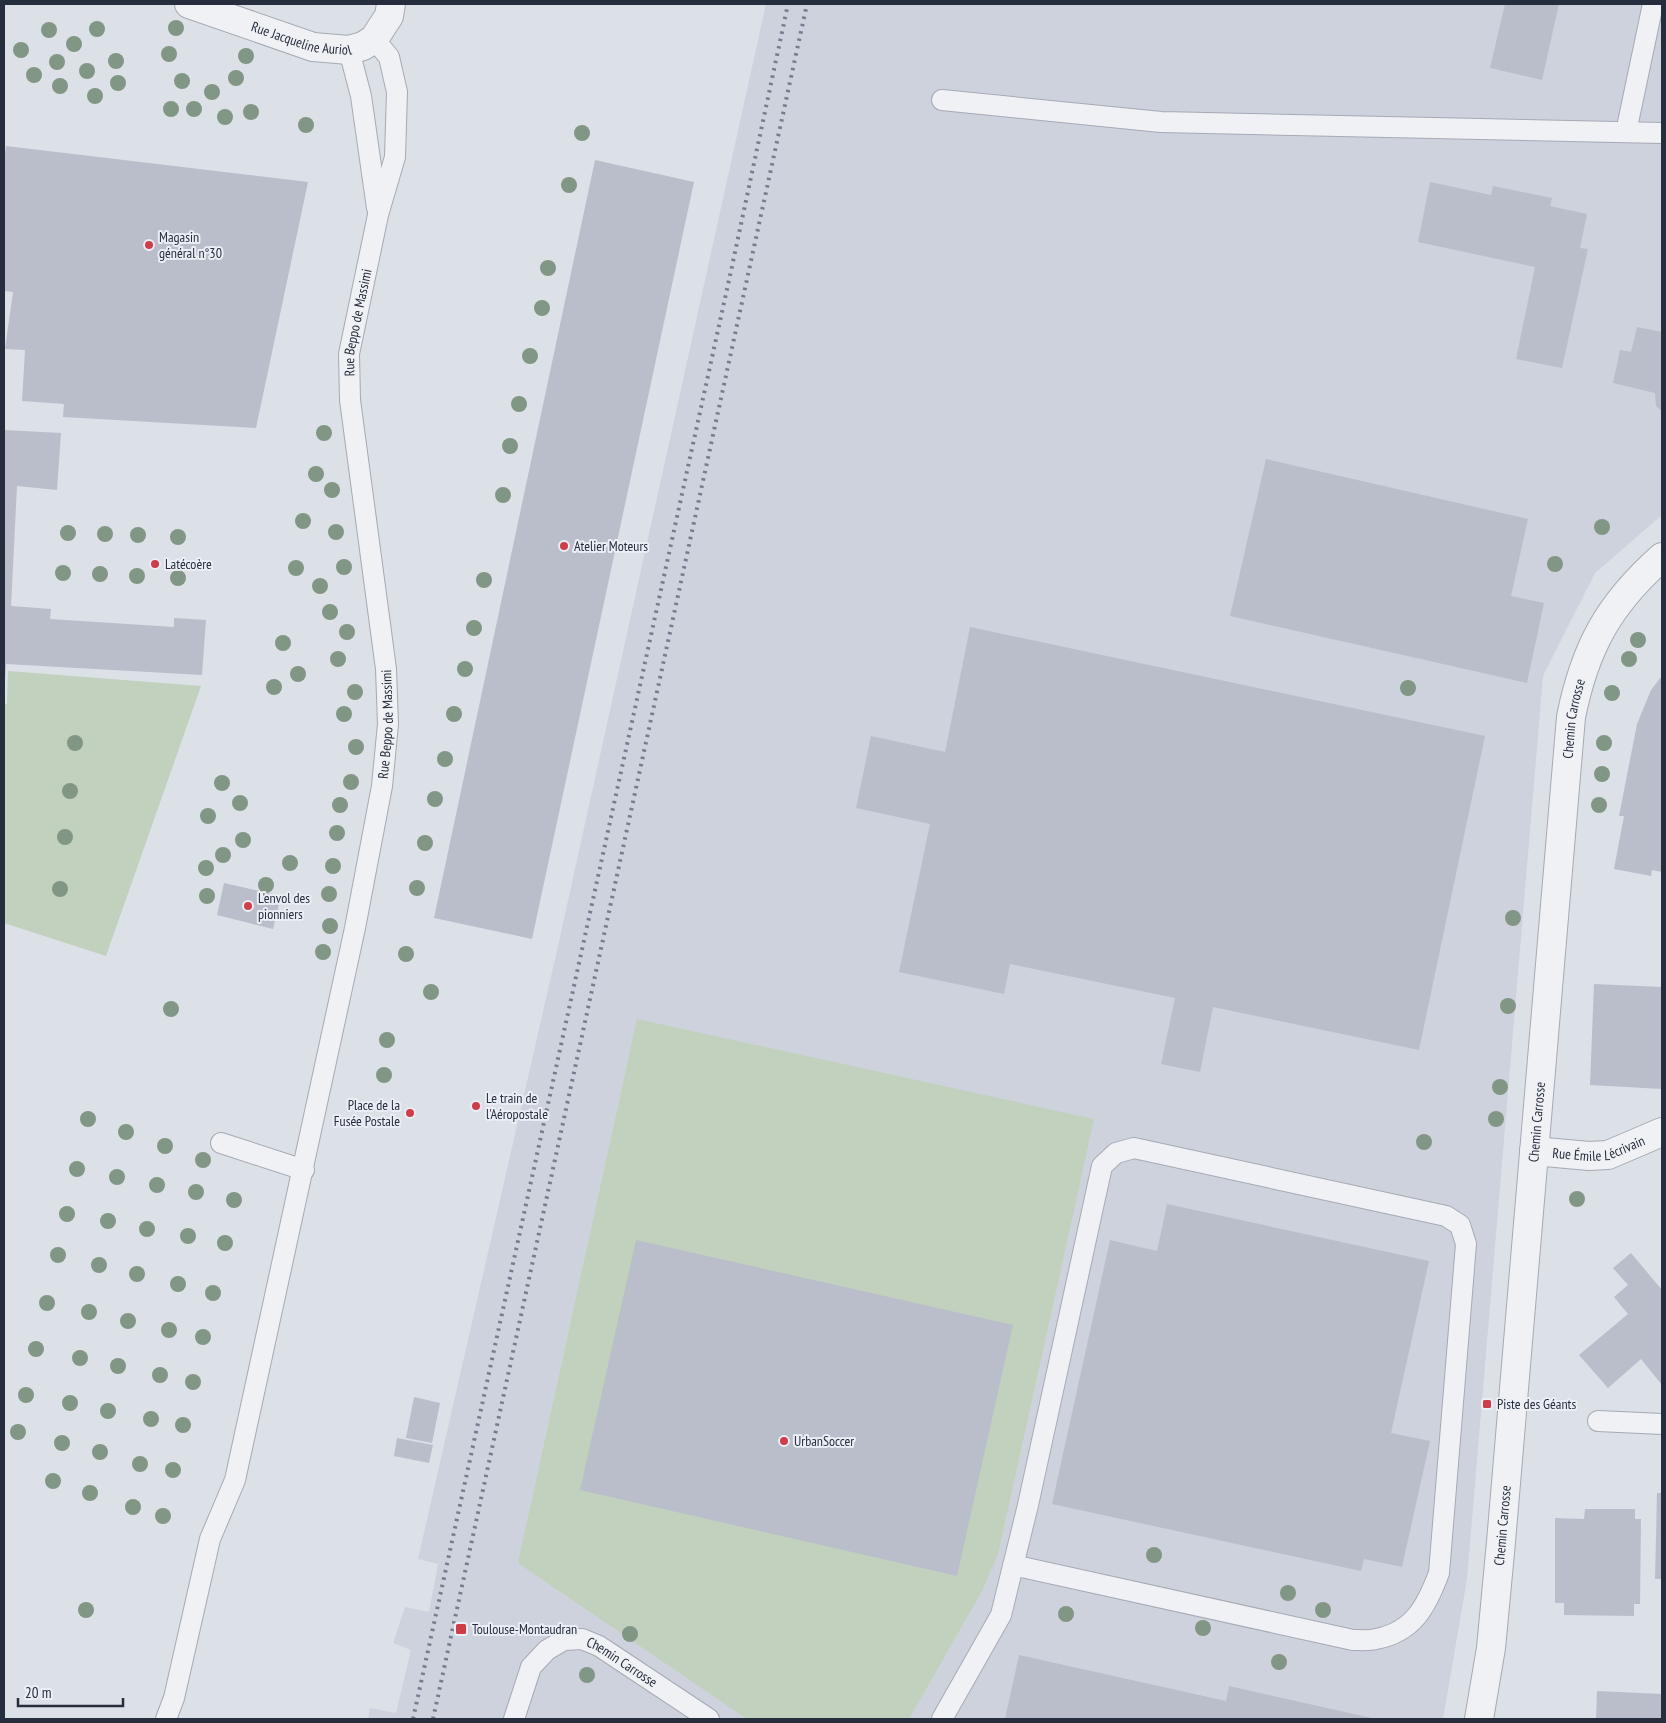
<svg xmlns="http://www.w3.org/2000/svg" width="1666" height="1723" viewBox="0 0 1666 1723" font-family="'PT Sans Narrow',sans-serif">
	<rect width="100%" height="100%" fill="#dce0e7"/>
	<!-- built -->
	<polygon fill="#ced2dc" points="766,4 1662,4 1662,515 1595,573 1543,676 1467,1579 1443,1719 368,1719 370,1708 396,1713 411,1650 393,1643 405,1607 429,1612 438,1564 418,1559 558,946"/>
	<!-- green -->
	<g fill="#c1d1bd">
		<polygon points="8,671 201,686 106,956 4,923 4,704 7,704"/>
		<polygon points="637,1019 1094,1119 998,1554 982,1591 909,1719 747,1719 518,1563"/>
	</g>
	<!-- building -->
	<g fill="#b9beca">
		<polygon points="1505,4 1559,4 1542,80 1490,68"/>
		<polygon points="6,146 308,182 256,428 63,417 64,404 22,401 25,350 5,349 13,292 4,291 4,163"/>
		<polygon points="595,160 694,182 532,939 434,918"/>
		<polygon points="1430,182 1491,195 1493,186 1552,198 1550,206 1587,214 1580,248 1588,249 1562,368 1516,359 1535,267 1418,242"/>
		<polygon points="1637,327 1662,332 1662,411 1656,406 1655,393 1613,383 1620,350 1631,352"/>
		<polygon points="4,430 61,433 57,490 17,486 11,606 51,609 50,619 174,627 174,618 206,620 202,675 6,664 5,681 4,681"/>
		<polygon points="1266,459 1528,519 1511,596 1544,603 1527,683 1230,616"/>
		<polygon points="970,627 1485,736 1419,1050 1213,1007 1200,1072 1161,1064 1175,998 1010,964 1004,994 899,972 930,824 856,808 871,736 945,752"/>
		<polygon points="1662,676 1662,872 1652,870 1651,876 1614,869 1624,816 1619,816 1637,724 1651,690"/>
		<polygon points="224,883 281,896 273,929 217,915"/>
		<polygon points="1594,984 1662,987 1662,1089 1590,1085"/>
		<polygon points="1167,1204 1429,1261 1391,1433 1430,1441 1402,1567 1364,1559 1361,1571 1052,1504 1110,1240 1157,1251"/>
		<polygon points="636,1240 1013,1325 957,1576 580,1490"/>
		<polygon points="1631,1253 1662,1290 1662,1385 1641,1359 1608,1388 1579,1355 1628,1314 1614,1297 1628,1285 1613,1268"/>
		<polygon points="414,1397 440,1403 432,1443 406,1438"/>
		<polygon points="397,1438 433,1445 429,1463 394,1456"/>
		<polygon points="1657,1493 1662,1493 1662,1579 1655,1579"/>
		<polygon points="1585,1509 1635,1509 1635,1519 1641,1519 1640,1604 1634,1604 1634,1616 1564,1615 1564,1603 1555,1603 1555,1518 1584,1519"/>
		<polygon points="1019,1655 1226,1701 1229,1686 1376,1719 1005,1719"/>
		<polygon points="1597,1691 1662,1694 1662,1719 1596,1719"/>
	</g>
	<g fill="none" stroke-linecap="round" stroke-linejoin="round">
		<defs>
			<g id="service">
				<polyline points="349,50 361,96 377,208"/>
				<polyline points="942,100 1161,122 1662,133"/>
				<polyline points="1626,132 1653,4"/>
				<polyline points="221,1143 304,1170"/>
				<polyline points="1598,1421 1662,1424"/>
				<path id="s1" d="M166 1719 174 1698 210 1539 235 1480 355 928 382 786 388 724 386 669 350 400 349 354 378 215 395 157 397 92 389 57 374 39"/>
				<path id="s2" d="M514 1719 531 1667 547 1650 564 1640 582 1639 599 1646 709 1719"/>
				<path d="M942 1719 1001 1615 1028 1505 1102 1166 1116 1153 1134 1148 1446 1216 1460 1225 1466 1244 1439 1573C1427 1605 1414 1632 1376 1639 1369 1641 1360 1640 1353 1640L1013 1565"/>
			</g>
			<g id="minor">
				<path id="s3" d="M189 4 313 47 349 50 363 46 374 39 389 16 391 4"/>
				<path id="s4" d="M1534 1151 1589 1156 1608 1155 1662 1132"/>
			</g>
			<g id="tertiary">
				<path id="s5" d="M1479 1719 1491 1648 1501 1542 1571 717C1585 647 1609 604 1662 557"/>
			</g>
		</defs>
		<!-- service casing -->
		<use href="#service" stroke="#a5aab4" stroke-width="22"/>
		<!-- minor casing -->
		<use href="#minor" stroke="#a5aab4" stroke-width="30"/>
		<!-- tertiary casing -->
		<use href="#tertiary" stroke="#a5aab4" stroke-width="30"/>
		<!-- service -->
		<use href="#service" stroke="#eff1f5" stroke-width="20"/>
		<!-- minor -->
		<use href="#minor" stroke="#eff1f5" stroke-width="28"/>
		<!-- tertiary -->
		<use href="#tertiary" stroke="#eff1f5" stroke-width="28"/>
		<!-- rail -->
		<g stroke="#757e91" stroke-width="4" stroke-dasharray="2.5 5" stroke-linecap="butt">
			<polyline points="413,1719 731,271 788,4"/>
			<polyline points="433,1719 807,4"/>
		</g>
	</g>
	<!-- trees -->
	<g fill="#819684">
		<circle cx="176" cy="28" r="8"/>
		<circle cx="97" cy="29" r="8"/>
		<circle cx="49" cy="30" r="8"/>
		<circle cx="74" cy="44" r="8"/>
		<circle cx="21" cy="50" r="8"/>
		<circle cx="169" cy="54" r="8"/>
		<circle cx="246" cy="56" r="8"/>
		<circle cx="116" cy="61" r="8"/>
		<circle cx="57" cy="62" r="8"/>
		<circle cx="87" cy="71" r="8"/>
		<circle cx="34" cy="75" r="8"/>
		<circle cx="236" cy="78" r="8"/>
		<circle cx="182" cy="81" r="8"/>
		<circle cx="118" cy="83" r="8"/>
		<circle cx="60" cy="86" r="8"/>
		<circle cx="212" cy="92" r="8"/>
		<circle cx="95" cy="96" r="8"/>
		<circle cx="171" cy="109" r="8"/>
		<circle cx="194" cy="109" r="8"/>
		<circle cx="251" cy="112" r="8"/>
		<circle cx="225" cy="117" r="8"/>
		<circle cx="306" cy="125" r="8"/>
		<circle cx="582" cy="133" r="8"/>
		<circle cx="569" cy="185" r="8"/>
		<circle cx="548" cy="268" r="8"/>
		<circle cx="542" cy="308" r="8"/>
		<circle cx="530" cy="356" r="8"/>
		<circle cx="519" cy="404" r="8"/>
		<circle cx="324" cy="433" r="8"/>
		<circle cx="510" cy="446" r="8"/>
		<circle cx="316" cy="474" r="8"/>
		<circle cx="332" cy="490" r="8"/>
		<circle cx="503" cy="495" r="8"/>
		<circle cx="303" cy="521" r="8"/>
		<circle cx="1602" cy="527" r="8"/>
		<circle cx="336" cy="532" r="8"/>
		<circle cx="68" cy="533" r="8"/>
		<circle cx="105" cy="534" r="8"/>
		<circle cx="138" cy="535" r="8"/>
		<circle cx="178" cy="537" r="8"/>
		<circle cx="1555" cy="564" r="8"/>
		<circle cx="344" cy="567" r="8"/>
		<circle cx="296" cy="568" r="8"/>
		<circle cx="63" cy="573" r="8"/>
		<circle cx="100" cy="574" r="8"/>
		<circle cx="137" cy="576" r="8"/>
		<circle cx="178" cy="578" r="8"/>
		<circle cx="484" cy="580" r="8"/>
		<circle cx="320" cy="586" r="8"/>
		<circle cx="330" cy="612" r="8"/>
		<circle cx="474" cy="628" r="8"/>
		<circle cx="347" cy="632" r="8"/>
		<circle cx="1638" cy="640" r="8"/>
		<circle cx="283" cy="643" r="8"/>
		<circle cx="338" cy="659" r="8"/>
		<circle cx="1629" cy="659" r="8"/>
		<circle cx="465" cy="669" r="8"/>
		<circle cx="298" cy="674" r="8"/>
		<circle cx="274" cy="687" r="8"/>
		<circle cx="1408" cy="688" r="8"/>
		<circle cx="355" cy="692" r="8"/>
		<circle cx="1612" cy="693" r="8"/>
		<circle cx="344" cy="714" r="8"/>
		<circle cx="454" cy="714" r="8"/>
		<circle cx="75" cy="743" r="8"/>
		<circle cx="1604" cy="743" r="8"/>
		<circle cx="356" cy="747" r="8"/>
		<circle cx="445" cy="759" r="8"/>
		<circle cx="1602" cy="774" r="8"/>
		<circle cx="351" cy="782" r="8"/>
		<circle cx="222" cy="783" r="8"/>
		<circle cx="70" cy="791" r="8"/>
		<circle cx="435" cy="799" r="8"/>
		<circle cx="240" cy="803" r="8"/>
		<circle cx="340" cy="805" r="8"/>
		<circle cx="1599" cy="805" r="8"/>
		<circle cx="208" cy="816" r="8"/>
		<circle cx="337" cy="833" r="8"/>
		<circle cx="65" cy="837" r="8"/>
		<circle cx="243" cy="840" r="8"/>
		<circle cx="425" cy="843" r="8"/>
		<circle cx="223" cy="855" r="8"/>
		<circle cx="290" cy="863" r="8"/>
		<circle cx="333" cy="866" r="8"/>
		<circle cx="206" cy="868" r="8"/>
		<circle cx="266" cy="885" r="8"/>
		<circle cx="417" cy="888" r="8"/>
		<circle cx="60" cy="889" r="8"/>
		<circle cx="329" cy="894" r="8"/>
		<circle cx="207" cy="896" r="8"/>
		<circle cx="1513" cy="918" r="8"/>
		<circle cx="330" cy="926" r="8"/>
		<circle cx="323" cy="952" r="8"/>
		<circle cx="406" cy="954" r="8"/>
		<circle cx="431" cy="992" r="8"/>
		<circle cx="1508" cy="1006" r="8"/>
		<circle cx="171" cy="1009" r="8"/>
		<circle cx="387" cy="1040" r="8"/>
		<circle cx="384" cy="1075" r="8"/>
		<circle cx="1500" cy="1087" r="8"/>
		<circle cx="88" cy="1119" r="8"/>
		<circle cx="1496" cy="1119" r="8"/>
		<circle cx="126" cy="1132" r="8"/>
		<circle cx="1424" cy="1142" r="8"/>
		<circle cx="165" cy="1146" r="8"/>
		<circle cx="203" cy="1160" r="8"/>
		<circle cx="77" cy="1169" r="8"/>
		<circle cx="117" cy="1177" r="8"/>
		<circle cx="157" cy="1185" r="8"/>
		<circle cx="196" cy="1192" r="8"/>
		<circle cx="1577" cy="1199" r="8"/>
		<circle cx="234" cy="1200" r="8"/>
		<circle cx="67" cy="1214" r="8"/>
		<circle cx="108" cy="1221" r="8"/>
		<circle cx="147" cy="1229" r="8"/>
		<circle cx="188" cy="1236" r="8"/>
		<circle cx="225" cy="1243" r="8"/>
		<circle cx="58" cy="1255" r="8"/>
		<circle cx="99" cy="1265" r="8"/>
		<circle cx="137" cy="1274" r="8"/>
		<circle cx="178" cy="1284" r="8"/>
		<circle cx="213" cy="1293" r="8"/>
		<circle cx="47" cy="1303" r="8"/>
		<circle cx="89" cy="1312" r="8"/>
		<circle cx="128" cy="1321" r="8"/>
		<circle cx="169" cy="1330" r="8"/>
		<circle cx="203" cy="1337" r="8"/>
		<circle cx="36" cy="1349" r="8"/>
		<circle cx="80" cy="1358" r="8"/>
		<circle cx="118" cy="1366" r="8"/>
		<circle cx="160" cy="1375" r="8"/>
		<circle cx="193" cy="1382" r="8"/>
		<circle cx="26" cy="1395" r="8"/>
		<circle cx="70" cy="1403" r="8"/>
		<circle cx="108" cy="1411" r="8"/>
		<circle cx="151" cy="1419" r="8"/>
		<circle cx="183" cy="1425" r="8"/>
		<circle cx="18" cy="1432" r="8"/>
		<circle cx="62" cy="1443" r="8"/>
		<circle cx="100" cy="1452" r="8"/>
		<circle cx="140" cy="1464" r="8"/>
		<circle cx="173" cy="1470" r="8"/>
		<circle cx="53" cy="1481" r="8"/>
		<circle cx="90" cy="1493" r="8"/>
		<circle cx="133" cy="1507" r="8"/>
		<circle cx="163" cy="1516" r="8"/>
		<circle cx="1154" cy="1555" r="8"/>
		<circle cx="1288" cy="1593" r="8"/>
		<circle cx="86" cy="1610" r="8"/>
		<circle cx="1323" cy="1610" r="8"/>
		<circle cx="1066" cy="1614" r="8"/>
		<circle cx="1203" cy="1628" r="8"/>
		<circle cx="630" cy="1634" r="8"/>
		<circle cx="1279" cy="1662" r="8"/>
		<circle cx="587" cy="1675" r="8"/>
	</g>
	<!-- markers -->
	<g fill="#d03d49" stroke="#ebeff5" stroke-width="2">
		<circle cx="149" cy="245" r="5"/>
		<circle cx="564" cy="546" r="5"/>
		<circle cx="155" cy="564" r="5"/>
		<circle cx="248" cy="906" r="5"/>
		<circle cx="476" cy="1106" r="5"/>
		<circle cx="410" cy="1113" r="5"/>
		<rect x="1482" y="1399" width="10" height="10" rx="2.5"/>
		<circle cx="784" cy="1441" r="5"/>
		<rect x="455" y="1623" width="12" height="12" rx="2.5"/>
	</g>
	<g text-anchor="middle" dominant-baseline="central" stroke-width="4" stroke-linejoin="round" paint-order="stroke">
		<!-- street labels -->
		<g font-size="14" fill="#262d3d" stroke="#ebeff5">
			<text stroke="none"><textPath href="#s3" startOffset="118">Rue Jacqueline Auriol</textPath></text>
			<text stroke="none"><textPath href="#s1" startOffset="1426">Rue Beppo de Massimi</textPath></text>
			<text stroke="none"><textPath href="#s5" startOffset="1005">Chemin Carrosse</textPath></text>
			<text stroke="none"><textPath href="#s1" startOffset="1021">Rue Beppo de Massimi</textPath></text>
			<text stroke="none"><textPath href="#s5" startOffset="600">Chemin Carrosse</textPath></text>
			<text stroke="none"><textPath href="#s4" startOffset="66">Rue Émile Lécrivain</textPath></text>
			<text stroke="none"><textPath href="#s5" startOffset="195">Chemin Carrosse</textPath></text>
			<text stroke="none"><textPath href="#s2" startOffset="162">Chemin Carrosse</textPath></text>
		</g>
		<!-- poi labels -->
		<g font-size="14" fill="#262d3d" stroke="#ebeff5" text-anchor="start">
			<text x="159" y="237">Magasin<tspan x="159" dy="16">général n°30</tspan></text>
			<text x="574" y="546">Atelier Moteurs</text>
			<text x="165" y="564">Latécoère</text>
			<text x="258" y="898">L'envol des<tspan x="258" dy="16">pionniers</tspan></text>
			<text x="486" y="1098">Le train de<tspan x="486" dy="16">l'Aéropostale</tspan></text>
			<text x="400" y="1105" text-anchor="end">Place de la<tspan x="400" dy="16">Fusée Postale</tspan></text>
			<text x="1497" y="1404">Piste des Géants</text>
			<text x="794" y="1441">UrbanSoccer</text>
			<text x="472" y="1629">Toulouse-Montaudran</text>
		</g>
	</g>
	<!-- border -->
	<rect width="1666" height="1723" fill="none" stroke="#262d3d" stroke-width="10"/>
	<!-- scale -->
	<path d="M18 1698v8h105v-8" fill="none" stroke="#262d3d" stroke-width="2.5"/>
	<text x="25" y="1698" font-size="15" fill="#262d3d" stroke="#ebeff5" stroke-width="4" paint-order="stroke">20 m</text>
</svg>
